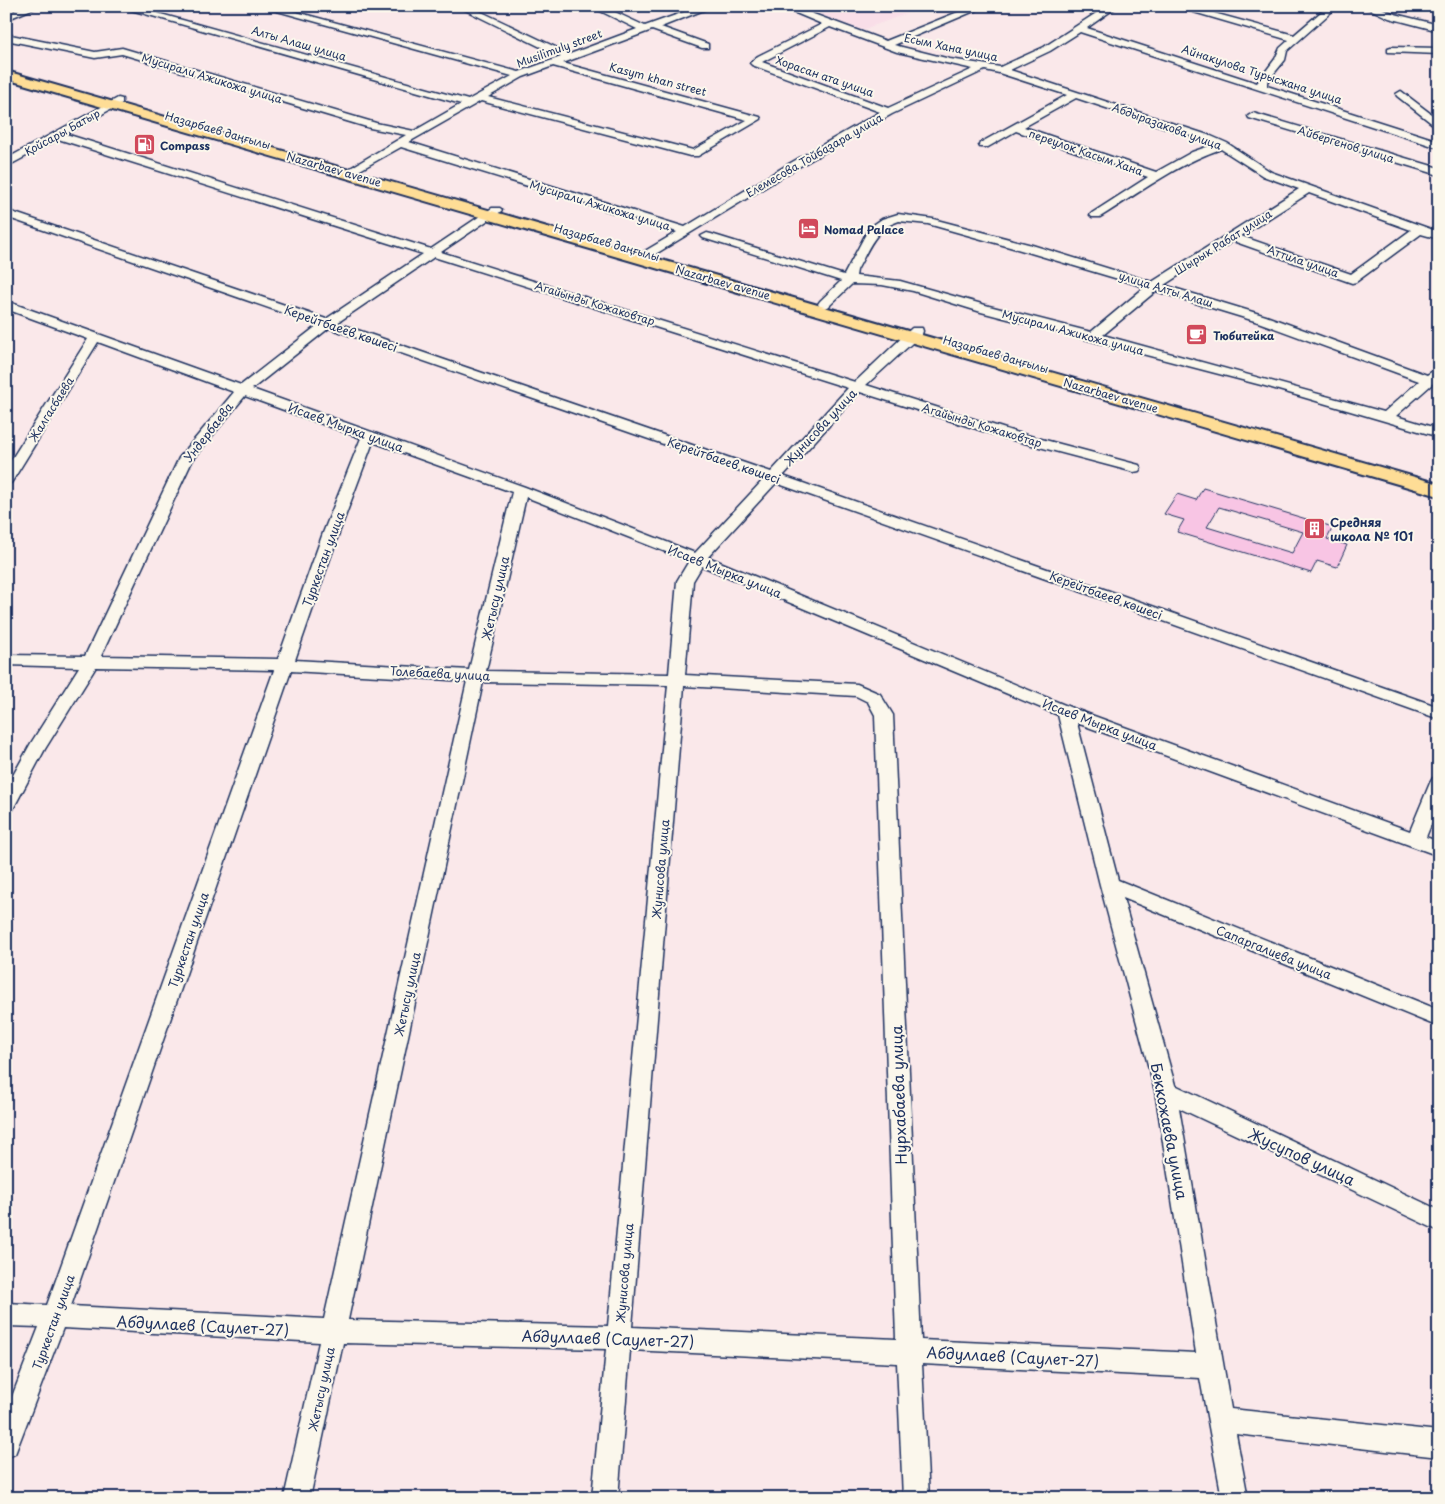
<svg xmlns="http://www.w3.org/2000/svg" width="1445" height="1504" viewBox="0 0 1445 1504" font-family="'Playpen Sans',sans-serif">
	<rect width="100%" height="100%" fill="#fae8ea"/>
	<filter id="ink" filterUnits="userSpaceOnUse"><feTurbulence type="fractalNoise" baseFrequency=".02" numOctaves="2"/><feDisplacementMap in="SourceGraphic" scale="10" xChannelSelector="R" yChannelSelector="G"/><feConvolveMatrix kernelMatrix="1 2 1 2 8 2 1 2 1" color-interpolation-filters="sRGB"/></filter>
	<g filter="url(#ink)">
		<!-- built -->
		<polygon fill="#f9dee8" points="799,6 921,6 924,7 862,30"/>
		<!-- building -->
		<path fill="#f8c5e4" stroke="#1b2f5e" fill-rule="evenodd" d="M1203 488 1333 527 1327 539 1347 545 1337 567 1317 561 1311 573 1177 532 1184 520 1164 514 1177 494 1196 500ZM1219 507 1303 532 1292 553 1207 527Z"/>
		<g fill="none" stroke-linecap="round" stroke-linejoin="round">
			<defs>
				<g id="minor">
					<polygon points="26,6 39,6 6,20 6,14"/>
					<path d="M117 6H132L468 100 512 76 259 6H274L519 72 561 57 457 6H469L570 54 637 29 590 6H602L645 26 701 6H714L661 27 708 44V48H702L652 30 563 63 760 117 761 119 698 156H690L481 101 409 142 685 227 787 165 880 112 752 65 750 63 758 56 822 24 779 6H792L886 41 973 6H986L894 45 950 59 1000 67 1044 47 1107 6H1118L1087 28 1257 83 1275 59 1280 48 1289 40 1173 6H1188L1294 35 1328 6H1338L1287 51 1285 60 1267 82V86L1439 141V148L1080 32 1050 51 1010 70 1211 136 1227 143 1271 172 1439 232V239L1421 234 1356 282 1352 283 1233 241 1164 285 1266 316 1427 375 1439 367V378L1396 416 1439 429V437L1265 386 981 312 913 291 882 285 852 284 828 307H820L818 304 820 301 841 281 703 238 701 236 707 233 711 234 844 275 869 228 882 219 898 214 933 219 1032 245 1152 282 1299 189 1263 176 1221 149C1177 164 1139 193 1100 217H1092L1090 215 1092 213 1148 177 1016 131 988 147H980L979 145 980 143 1067 95 999 73 985 70 892 114 795 169 649 258 645 257 643 254 645 251 677 232 401 147 351 175H343L342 173 406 135 370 128 122 54 95 58 6 40V34L95 52 122 48 376 123 414 131 461 104ZM830 27 897 52 973 69 888 108 762 62ZM553 66 747 120 693 150 488 97 523 77ZM1076 98 1203 140 1212 145 1192 152 1156 172 1024 127ZM1309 193 1411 230 1351 274 1241 236ZM899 221 928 224 1024 251 1145 287 1091 332 989 306 900 281 856 276 857 270C869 249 874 229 899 221ZM1156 291 1258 322 1419 381 1384 412 1103 335Z"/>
					<polygon points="1363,6 1376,6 1395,14 1439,25 1439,31 1389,18"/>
					<polygon points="1391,47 1439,48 1439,54 1388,52 1388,48"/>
					<polygon points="1401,91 1439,120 1439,129 1397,96 1396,94"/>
					<path d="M118 98 122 99V103L66 134 431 249 492 208H500L502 210 500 212 441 252 855 382 912 328H922L923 331 922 334 866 385 1015 432 1139 465 1141 468 1139 471 1134 472 1005 438 860 392 783 476 1439 707V719L776 483 708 557 1072 708 1410 831 1430 783 1433 778 1439 777V805L1426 837 1439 842V856L1077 723 1118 880 1439 1010V1027L1123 898 1175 1085 1439 1210V1231L1179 1108 1231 1409 1439 1431V1457L1236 1434 1248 1498H1222L1200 1378 922 1364 929 1498H903L897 1363 630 1350 618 1498H592L606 1349 343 1343 310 1498H284L319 1342 63 1328 15 1454 6 1458V1412L39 1327 6 1326V1303L47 1305 274 670 96 667 45 749 12 811 6 813V788L31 743 79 667 6 665V655L85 656 179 458 234 392 98 342 13 480 11 483 6 484V468L88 339 6 309V301L241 385 318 325 6 217V210L326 319 423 254 58 139 6 167V159ZM434 257 848 388 771 472 337 323ZM329 328 764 479 695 553 525 487 252 389ZM245 396 361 438 323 533 278 659 101 656 193 459ZM373 442 512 492 469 670 295 660 339 533ZM526 497 689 561 677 581 669 674 486 671ZM702 566 1058 715 1100 885 1155 1091 1196 1353 921 1340 893 715 880 694 857 684 685 675 693 581ZM291 671 467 681 324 1319 71 1306ZM483 682 668 685 608 1326 348 1320ZM684 686 856 696 868 702 875 715 896 1339 632 1327Z"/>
					<polygon points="1253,113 1439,168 1439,175 1249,118 1248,116"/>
				</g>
				<polygon id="major" points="6,71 1439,484 1439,496 6,79"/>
			</defs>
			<!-- minor casing -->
			<use href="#minor" stroke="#1b2f5e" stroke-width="3"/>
			<!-- major casing -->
			<use href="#major" stroke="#1b2f5e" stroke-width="4"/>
			<!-- minor -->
			<use href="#minor" fill="#fbf7ec" fill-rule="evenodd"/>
			<!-- major -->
			<use href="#major" fill="#fedd96" fill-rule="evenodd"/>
		</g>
	</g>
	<!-- icons -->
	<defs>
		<symbol id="fuel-square" viewBox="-11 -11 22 22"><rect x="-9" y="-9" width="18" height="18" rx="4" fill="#d1495b" stroke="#fbf7ec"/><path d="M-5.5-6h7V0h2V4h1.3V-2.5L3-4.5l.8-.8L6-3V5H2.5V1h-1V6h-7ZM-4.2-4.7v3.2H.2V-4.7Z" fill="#fff"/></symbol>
		<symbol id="hotel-square" viewBox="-11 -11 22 22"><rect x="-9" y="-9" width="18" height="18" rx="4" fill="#d1495b" stroke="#fbf7ec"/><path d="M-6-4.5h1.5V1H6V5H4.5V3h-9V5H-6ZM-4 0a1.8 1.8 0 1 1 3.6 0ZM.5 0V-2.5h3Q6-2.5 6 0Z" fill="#fff"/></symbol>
		<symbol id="cafe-square" viewBox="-11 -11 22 22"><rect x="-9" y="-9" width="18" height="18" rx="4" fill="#d1495b" stroke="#fbf7ec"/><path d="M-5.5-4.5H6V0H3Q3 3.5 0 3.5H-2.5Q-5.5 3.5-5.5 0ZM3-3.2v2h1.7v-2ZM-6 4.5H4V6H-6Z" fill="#fff"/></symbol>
		<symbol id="building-square" viewBox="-11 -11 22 22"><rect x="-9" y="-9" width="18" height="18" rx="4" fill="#d1495b" stroke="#fbf7ec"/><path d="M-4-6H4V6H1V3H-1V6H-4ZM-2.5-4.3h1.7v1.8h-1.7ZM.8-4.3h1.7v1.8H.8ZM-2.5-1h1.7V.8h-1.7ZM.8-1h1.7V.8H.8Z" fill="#fff"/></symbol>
	</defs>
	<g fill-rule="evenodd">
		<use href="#fuel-square" x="132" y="132" width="25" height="25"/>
		<use href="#hotel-square" x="796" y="216" width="25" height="25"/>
		<use href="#cafe-square" x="1184" y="322" width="25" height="25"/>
		<use href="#building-square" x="1302" y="516" width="25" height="25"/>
	</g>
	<g text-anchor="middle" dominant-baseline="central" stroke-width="4" stroke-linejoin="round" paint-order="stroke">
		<!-- far-street labels -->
		<g font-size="11" fill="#1b2f5e" stroke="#fbf7ec">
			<text transform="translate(299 43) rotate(16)">Алты Алаш улица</text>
			<text transform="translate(951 47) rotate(12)">Есым Хана улица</text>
			<text transform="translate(559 48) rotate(-20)">Musilimuly street</text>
			<text transform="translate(1262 74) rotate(18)">Айнакулова Турысжана улица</text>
			<text transform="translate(825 76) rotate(19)">Хорасан ата улица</text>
			<text transform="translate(212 78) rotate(17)">Мусирали Ажикожа улица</text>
			<text transform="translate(658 79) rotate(15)">Kasym khan street</text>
			<text transform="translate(1167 126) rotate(20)">Абдыразакова улица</text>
			<text transform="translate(218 130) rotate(16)">Назарбаев даңғылы</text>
			<text transform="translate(62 132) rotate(-29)">Қойсары Батыр</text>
			<text transform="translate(1346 144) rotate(17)">Айбергенов улица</text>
			<text transform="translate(1086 152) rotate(19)">переулок Касым Хана</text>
			<text transform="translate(814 155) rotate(-30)">Елемесова Тойбазара улица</text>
			<text transform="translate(334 169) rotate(16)">Nazarbaev avenue</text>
			<text transform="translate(600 205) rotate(17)">Мусирали Ажикожа улица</text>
			<text transform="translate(607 242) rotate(16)">Назарбаев даңғылы</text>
			<text transform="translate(1223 242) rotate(-32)">Шырык Рабат улица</text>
			<text transform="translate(1303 261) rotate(19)">Аттила улица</text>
			<text transform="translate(723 282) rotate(16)">Nazarbaev avenue</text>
			<text transform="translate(1166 289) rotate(17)">улица Алты Алаш</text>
			<text transform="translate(595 303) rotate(17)">Агайынды Кожаковтар</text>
			<text transform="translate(1073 332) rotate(15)">Мусирали Ажикожа улица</text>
			<text transform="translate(996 354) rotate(16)">Назарбаев даңғылы</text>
			<text transform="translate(1111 395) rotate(16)">Nazarbaev avenue</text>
			<text transform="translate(51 409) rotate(-58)">Жалгасбаева</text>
			<text transform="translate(982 425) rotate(17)">Агайынды Кожаковтар</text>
		</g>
		<!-- far-poi labels -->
		<g font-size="11" font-weight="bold" fill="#1b2f5e" stroke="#fbf7ec" text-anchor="start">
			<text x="160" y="145">Compass</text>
			<text x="824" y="229">Nomad Palace</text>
			<text x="1213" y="335">Тюбитейка</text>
		</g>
		<!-- street labels -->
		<g font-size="12" fill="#1b2f5e" stroke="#fbf7ec">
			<text transform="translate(341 328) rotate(19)">Керейтбаеев көшесі</text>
			<text transform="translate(346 427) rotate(20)">Исаев Мырка улица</text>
			<text transform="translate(820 427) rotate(-47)">Жунисова улица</text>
			<text transform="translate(208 432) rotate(-52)">Ундербаева</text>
			<text transform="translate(724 460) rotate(19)">Керейтбаеев көшесі</text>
			<text transform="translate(323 559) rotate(-70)">Туркестан улица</text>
			<text transform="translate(725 571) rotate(22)">Исаев Мырка улица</text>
			<text transform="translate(1106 595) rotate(20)">Керейтбаеев көшесі</text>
			<text transform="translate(495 598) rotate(-77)">Жетысу улица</text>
			<text transform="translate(440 673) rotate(3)">Толебаева улица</text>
			<text transform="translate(1100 724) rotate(21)">Исаев Мырка улица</text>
			<text transform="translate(660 869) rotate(-85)">Жунисова улица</text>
			<text transform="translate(188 940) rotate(-71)">Туркестан улица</text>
			<text transform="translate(1274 952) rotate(22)">Сапаргалиева улица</text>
			<text transform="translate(407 994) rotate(-78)">Жетысу улица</text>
			<text transform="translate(624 1273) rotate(-85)">Жунисова улица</text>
			<text transform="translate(53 1322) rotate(-70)">Туркестан улица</text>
			<text transform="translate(321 1389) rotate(-78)">Жетысу улица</text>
		</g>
		<!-- poi labels -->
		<g font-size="12" font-weight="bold" fill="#1b2f5e" stroke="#fbf7ec" text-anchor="start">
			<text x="1330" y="522">Средняя<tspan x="1330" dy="14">школа № 101</tspan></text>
		</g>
		<!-- near-street labels -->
		<g font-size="15" fill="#1b2f5e" stroke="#fbf7ec">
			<text transform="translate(898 1095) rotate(-92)">Нурхабаева улица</text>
			<text transform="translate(1170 1131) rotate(79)">Беккожаева улица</text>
			<text transform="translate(1302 1156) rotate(25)">Жусупов улица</text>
			<text transform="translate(203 1325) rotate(3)">Абдуллаев (Саулет-27)</text>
			<text transform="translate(608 1338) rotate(2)">Абдуллаев (Саулет-27)</text>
			<text transform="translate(1013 1356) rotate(3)">Абдуллаев (Саулет-27)</text>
		</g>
	</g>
	<!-- margin -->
	<rect width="1445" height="1504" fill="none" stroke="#fbf7ec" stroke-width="25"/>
	<rect x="12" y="12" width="1420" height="1479" fill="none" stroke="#1b2f5e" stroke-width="2" filter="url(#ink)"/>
</svg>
